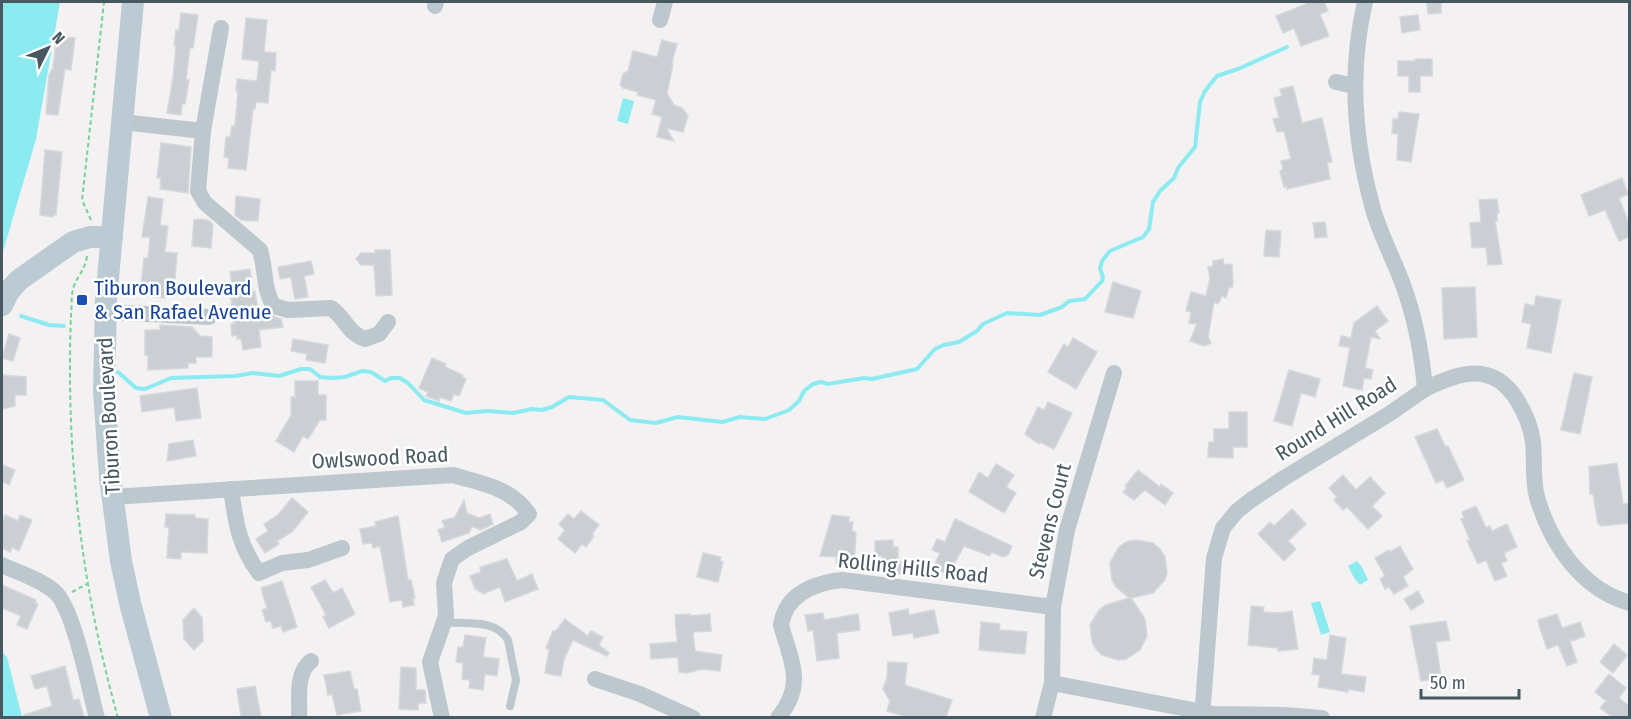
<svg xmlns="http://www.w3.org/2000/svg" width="1631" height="719" viewBox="0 0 1631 719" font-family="'Fira Sans Condensed',sans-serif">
	<rect width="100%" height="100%" fill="#f3f1f1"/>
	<!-- water -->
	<g fill="#8bebf0">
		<polygon points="2,2 60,2 36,139 2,255"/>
		<polygon points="623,98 634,101 628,124 617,121"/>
		<polygon points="1357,561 1362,567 1368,580 1360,585 1354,578 1348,566"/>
		<polygon points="1320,601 1330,632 1321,635 1311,603"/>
		<polygon points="2,652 7,657 22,717 2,717"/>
	</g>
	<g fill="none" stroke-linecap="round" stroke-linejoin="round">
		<!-- stream -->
		<g stroke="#8bebf0" stroke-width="4">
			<polyline points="21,316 49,325 64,326"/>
			<polyline points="118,372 136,388 145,389 171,378 235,376 253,373 279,376 301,369 310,369 320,377 333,378 345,377 362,371 371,372 385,381 391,378 400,378 408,383 424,400 466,413 487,411 513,413 532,409 542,410 552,407 569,397 603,400 630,420 656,423 678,417 722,422 740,417 765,419 789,410 799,401 804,391 813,384 821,382 828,384 864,378 872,379 917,369 935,349 944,345 959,342 977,331 983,324 1007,313 1040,315 1062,307 1069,301 1085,299 1102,281 1103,277 1100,269 1102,261 1110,251 1143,237 1149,229 1153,202 1160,191 1174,178 1178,168 1195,147 1200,102 1205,91 1217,76 1238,69 1287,47"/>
		</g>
	</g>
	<!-- building -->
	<g fill="#cbcfd4" stroke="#d5d8dd" stroke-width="1.5">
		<polygon points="1306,2 1324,2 1328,11 1320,14 1329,36 1301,46 1294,28 1283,33 1276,16 1306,4"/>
		<polygon points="1427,2 1441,2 1441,13 1428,14"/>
		<polygon points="181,13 198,15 193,48 190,48 186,80 189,80 185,104 182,104 181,115 167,113 173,78 176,46 174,45 176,30 179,30"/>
		<polygon points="1418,15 1420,30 1402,33 1400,17"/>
		<polygon points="246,18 267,20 264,52 276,53 275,71 271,70 268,103 256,102 255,109 253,109 246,170 228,168 229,158 224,157 226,137 230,137 232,126 235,126 238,91 236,91 237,79 257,81 259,61 242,59"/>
		<polygon points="63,34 66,37 75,38 71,70 65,69 58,115 46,114 49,75 53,68 56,41"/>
		<polygon points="662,40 677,44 672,63 673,64 667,94 674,105 682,108 688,116 683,132 666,128 674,141 657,137 662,117 652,114 656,100 637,95 638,92 623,88 620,85 623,74 628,71 633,51 657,57"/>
		<polygon points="1415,59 1432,59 1432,76 1420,76 1420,92 1409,92 1409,76 1398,76 1398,61 1415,61"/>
		<polygon points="1293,86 1302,123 1322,118 1332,162 1327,163 1330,179 1287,189 1287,186 1284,187 1280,171 1283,169 1281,161 1291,159 1284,131 1277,132 1273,119 1279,118 1274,98 1282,96 1280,89"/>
		<polygon points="1399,112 1419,114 1411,162 1397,160 1398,134 1392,133 1393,119 1398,119"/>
		<polygon points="161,143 191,147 188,193 160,189 161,178 157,178"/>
		<polygon points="45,150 62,152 56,215 54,214 53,217 40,215"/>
		<polygon points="1622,178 1628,194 1619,198 1629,224 1629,237 1619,241 1605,210 1589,216 1581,195"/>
		<polygon points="236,196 260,199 258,221 241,220 235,215"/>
		<polygon points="148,197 163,199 160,225 168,226 165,252 177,253 175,279 167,278 165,298 140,295 144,258 148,258 150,237 142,237"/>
		<polygon points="1497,199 1499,213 1497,213 1497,221 1495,221 1502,264 1488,265 1486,247 1472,248 1470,223 1481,222 1479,200"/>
		<polygon points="198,219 208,220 213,224 211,248 192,246 194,220"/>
		<polygon points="1325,222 1327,237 1315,238 1313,223"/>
		<polygon points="1266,230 1281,231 1279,257 1264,256"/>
		<polygon points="375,250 390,250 392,295 376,296 374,265 361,265 356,259 361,253 375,253"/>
		<polygon points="1223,259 1224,265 1232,264 1233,283 1232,288 1229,287 1226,298 1222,296 1218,304 1214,302 1208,337 1211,343 1204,346 1190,341 1197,324 1189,323 1191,312 1186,311 1191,292 1206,296 1210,279 1208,267 1213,266 1213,261"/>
		<polygon points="311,261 314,274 304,276 308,297 295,299 291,277 280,279 278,267"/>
		<polygon points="250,269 253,292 255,292 259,315 268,314 281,319 283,327 259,330 261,347 243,350 241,339 237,339 237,335 232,336 231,324 234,323 231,298 234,298 230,272"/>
		<polygon points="1113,282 1141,291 1133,318 1105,312"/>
		<polygon points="1475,287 1477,337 1444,339 1442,288"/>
		<polygon points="1536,296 1561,300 1551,353 1527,348 1531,324 1522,322 1525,304 1534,306"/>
		<polygon points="1377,306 1388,321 1375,331 1380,339 1371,337 1365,368 1373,370 1371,379 1364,378 1362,390 1343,386 1350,347 1339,346 1341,336 1351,338 1354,323"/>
		<polygon points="160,325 192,327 200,336 212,337 212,357 196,357 196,363 188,363 188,368 148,370 148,355 145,355 145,330 160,330"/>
		<polygon points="9,334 20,338 13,361 2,358"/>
		<polygon points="1073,338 1097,352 1076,389 1048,372 1064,344 1068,347"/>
		<polygon points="293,339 328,345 325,363 306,360 307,354 291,351"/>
		<polygon points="432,358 446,364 445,367 463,375 462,377 466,379 459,396 454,394 451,401 440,397 439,401 426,396 428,392 419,388"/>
		<polygon points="1289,370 1320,379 1315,397 1301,393 1292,426 1274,421"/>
		<polygon points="1574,373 1592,377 1580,434 1561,430"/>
		<polygon points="2,375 26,377 26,395 15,395 15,406 2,409"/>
		<polygon points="295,381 318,381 318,395 326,395 326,420 320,420 308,439 303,436 294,452 276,441 291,415 291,397 295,397"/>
		<polygon points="197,388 201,418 176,421 174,407 142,412 140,396"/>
		<polygon points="1048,402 1072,413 1054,449 1040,442 1039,444 1025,434 1038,407 1044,410"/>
		<polygon points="1229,412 1247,412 1247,447 1233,447 1233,458 1208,457 1209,442 1214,442 1214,429 1229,429"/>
		<polygon points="1437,429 1445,446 1448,446 1464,480 1447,488 1443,480 1436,483 1415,437"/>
		<polygon points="193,440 196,456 167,461 169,444"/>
		<polygon points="1617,463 1623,504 1629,503 1629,523 1601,526 1600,524 1598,524 1593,494 1590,494 1589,467"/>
		<polygon points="996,464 1014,475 1006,487 1016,493 1004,513 969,492 979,472 988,478"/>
		<polygon points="2,465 15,470 9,485 2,481"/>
		<polygon points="1138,470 1160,487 1161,484 1173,493 1165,505 1145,490 1134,500 1123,492 1127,487 1125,486"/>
		<polygon points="1343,475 1356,490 1370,477 1385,493 1372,506 1382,516 1368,529 1347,507 1343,510 1334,500 1337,497 1329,488"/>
		<polygon points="292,498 308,512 292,532 277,541 279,544 265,553 256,539 268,531 264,524 278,515"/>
		<polygon points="464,500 467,513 479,518 490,514 493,524 480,530 472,526 469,533 442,542 438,530 445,527 442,521 455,517"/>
		<polygon points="1476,506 1486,528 1490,526 1492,531 1507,524 1517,547 1504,553 1507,561 1501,563 1507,576 1495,581 1486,560 1478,564 1467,541 1470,540 1461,519 1464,518 1462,512"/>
		<polygon points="1292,509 1306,524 1288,541 1296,549 1284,561 1258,534 1270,522 1274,526"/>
		<polygon points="581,511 599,525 592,534 594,536 586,547 582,544 575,553 558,539 565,530 559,524 568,514 574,519"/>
		<polygon points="166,514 195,515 195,518 208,519 207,553 181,552 181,559 167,558 169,527 165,527"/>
		<polygon points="5,515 18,521 20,515 32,520 19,551 12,547 10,552 2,548 2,523"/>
		<polygon points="832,515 849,517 849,522 853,522 852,531 856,532 854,565 836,563 837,557 820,556"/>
		<polygon points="398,516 408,580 411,580 415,598 413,598 414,605 403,607 402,600 390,602 380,546 373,548 372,543 363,544 360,529 376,526 375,522"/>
		<polygon points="955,519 1012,546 1008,555 1003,557 991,552 990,556 964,546 951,570 948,568 945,573 933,568 940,553 932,550 937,539 945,542"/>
		<polygon points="893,540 893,547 898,547 898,562 904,561 904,574 890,575 889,562 892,562 882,562 882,556 875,556 875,541"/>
		<polygon points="1135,540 1153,543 1160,549 1165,557 1167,574 1164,581 1153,593 1131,598 1145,619 1147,636 1140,650 1126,659 1118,660 1102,655 1096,649 1092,642 1090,625 1099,610 1106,605 1129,598 1116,587 1112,580 1110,563 1119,547 1126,542"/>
		<polygon points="1400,546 1413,569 1403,577 1408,586 1394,594 1389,587 1385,589 1380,579 1385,576 1375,558 1389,550 1390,552"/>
		<polygon points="703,553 721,557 720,561 723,562 718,582 697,577"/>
		<polygon points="507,559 517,581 532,574 538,589 505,602 500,587 483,594 481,591 479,592 477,589 475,589 470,576 481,572 480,567"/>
		<polygon points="325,580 333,593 342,588 355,614 329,628 323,617 326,615 311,587"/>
		<polygon points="282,581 297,627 283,632 281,626 273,628 271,621 266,622 262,610 267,608 261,588"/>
		<polygon points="2,585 36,600 35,603 38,604 27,629 17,625 21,616 2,608"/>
		<polygon points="1418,591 1424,602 1411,610 1404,599"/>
		<polygon points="1251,606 1264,607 1263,612 1280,613 1292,611 1298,649 1278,651 1278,648 1248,645"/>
		<polygon points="194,608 202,618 203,641 194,650 184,639 183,620"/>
		<polygon points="908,609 909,615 934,610 939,633 914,638 913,633 893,636 889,613"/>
		<polygon points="823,613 824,620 858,614 860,630 837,633 839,658 817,661 813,630 808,631 805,615"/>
		<polygon points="690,614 690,616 710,614 711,631 693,632 695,651 722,655 720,671 702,669 687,673 679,672 678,657 651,659 650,644 677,642 675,615"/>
		<polygon points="1557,614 1562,628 1580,622 1585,636 1572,641 1569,638 1577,662 1567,666 1558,645 1547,649 1539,625 1538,620"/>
		<polygon points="565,619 588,636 591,631 603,637 599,645 609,653 607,656 573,640 564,659 561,676 545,673 549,650 546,648 553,631 556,631"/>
		<polygon points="1446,621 1450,640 1436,642 1441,678 1421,681 1410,626"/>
		<polygon points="981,622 1000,624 999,630 1027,632 1025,654 979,650"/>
		<polygon points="465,635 486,638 483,657 499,659 497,676 485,674 483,690 469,688 470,680 462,679 463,663 456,662 458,647 463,647"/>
		<polygon points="1330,635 1346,638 1341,674 1366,677 1364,692 1348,689 1348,692 1318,687 1320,675 1312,674 1314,658 1327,660"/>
		<polygon points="1614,644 1627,655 1613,673 1600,662"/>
		<polygon points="888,662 907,663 905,685 952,700 946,717 907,717 887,711 890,701 883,689 887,678"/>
		<polygon points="65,666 73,700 79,699 84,717 25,717 24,715 52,706 47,686 35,689 31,676"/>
		<polygon points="401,667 416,668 416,690 425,690 426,703 418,703 418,710 399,709"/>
		<polygon points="350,671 354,689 357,689 361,711 337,715 332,694 328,695 324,675"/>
		<polygon points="1609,674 1626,688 1619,698 1629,706 1629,717 1612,717 1600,708 1606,701 1595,692"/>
		<polygon points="255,686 261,717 241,717 237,689"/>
	</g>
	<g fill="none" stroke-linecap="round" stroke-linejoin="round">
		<!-- path -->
		<g stroke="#75d195" stroke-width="2" stroke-dasharray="4.5 3" stroke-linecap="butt">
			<polyline points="91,220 82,200 104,2"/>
			<path d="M87 256C85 271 76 277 73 289 71 297 72 307 71 316 70 337 70 359 70 380 71 495 87 607 118 718"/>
			<polyline points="72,592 87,584"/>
		</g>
		<!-- lane -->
		<path stroke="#bcc8ce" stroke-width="8" d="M444 622C467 625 494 618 508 640L516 680 510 706"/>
		<!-- street -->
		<g stroke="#bcc8ce" stroke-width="16">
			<polyline points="435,6 436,2"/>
			<polyline points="660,20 665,2"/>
			<path d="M221 28 203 131 198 191 205 203 260 250C266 269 263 290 274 306L288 310 331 308C345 317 347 333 365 339L379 334 388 322"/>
			<polyline points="1336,82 1354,86"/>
			<polyline points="122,122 203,131"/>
			<polyline points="106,312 209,317"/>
			<path d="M1425 389C1459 372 1493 361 1517 400 1525 413 1531 426 1533 442 1535 460 1532 479 1537 497 1550 543 1582 590 1630 603"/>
			<path d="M231 489C236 523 238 544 259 573L282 563 308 560 342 548"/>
			<path d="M112 497 453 475C483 484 510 487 529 514L521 522 468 548 452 559 444 583 446 616 430 662 442 718"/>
			<path d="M2 565C19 573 40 579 55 592 74 609 89 689 97 718"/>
			<polyline points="595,679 640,694 693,718"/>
			<polyline points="1052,683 1214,714 1285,715 1322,718"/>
			<path d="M299 718C300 698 295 674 311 661"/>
			<path d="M778 718C806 684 791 662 781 625 786 593 815 583 842 580L1053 607"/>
			<polyline points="1043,718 1052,683 1053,607 1067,530 1114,373"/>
			<path d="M1202 718 1214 558 1223 528 1237 511 1251 500 1284 478 1389 414 1425 389C1422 355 1414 314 1402 282 1393 258 1380 234 1373 209 1354 141 1349 70 1365 2"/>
		</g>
		<!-- secondary -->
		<g stroke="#bccbd3" stroke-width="22">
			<polyline points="133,2 106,300 104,391 110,477 121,561 130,603 161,718"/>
			<polyline points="2,305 9,291 19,280 73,242 90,237 112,237"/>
		</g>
	</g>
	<!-- markers -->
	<rect fill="#1a4fb4" stroke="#fff" stroke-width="2" x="76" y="294" width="12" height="12" rx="3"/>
	<g text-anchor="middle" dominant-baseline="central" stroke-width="5" stroke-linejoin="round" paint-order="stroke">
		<!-- transit labels -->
		<g font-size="21" fill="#164399" stroke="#fff" text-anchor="start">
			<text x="94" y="288">Tiburon Boulevard<tspan x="94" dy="24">&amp; San Rafael Avenue</tspan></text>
		</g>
		<!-- street labels -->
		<g font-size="21" fill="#485860" stroke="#fff">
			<text transform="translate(109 416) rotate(-93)">Tiburon Boulevard</text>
			<text transform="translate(1336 419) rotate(-32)">Round Hill Road</text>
			<text transform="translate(380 458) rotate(-3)">Owlswood Road</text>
			<text transform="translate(1050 521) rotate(-76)">Stevens Court</text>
			<text transform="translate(913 568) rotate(6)">Rolling Hills Road</text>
		</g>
	</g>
	<!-- border -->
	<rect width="1631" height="719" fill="none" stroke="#485860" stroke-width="6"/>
	<!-- north arrow -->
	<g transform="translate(48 48) rotate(47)" stroke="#ffffff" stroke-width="4.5" paint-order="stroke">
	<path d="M0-4.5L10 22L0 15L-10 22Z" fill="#485860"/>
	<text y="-9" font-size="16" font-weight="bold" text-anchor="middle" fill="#485860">N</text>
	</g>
	<!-- scale -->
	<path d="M1421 689v9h98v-9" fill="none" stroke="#485860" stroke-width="3"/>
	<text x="1430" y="689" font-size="18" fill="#485860" stroke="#ffffff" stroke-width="4.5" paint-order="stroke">50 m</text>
</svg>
